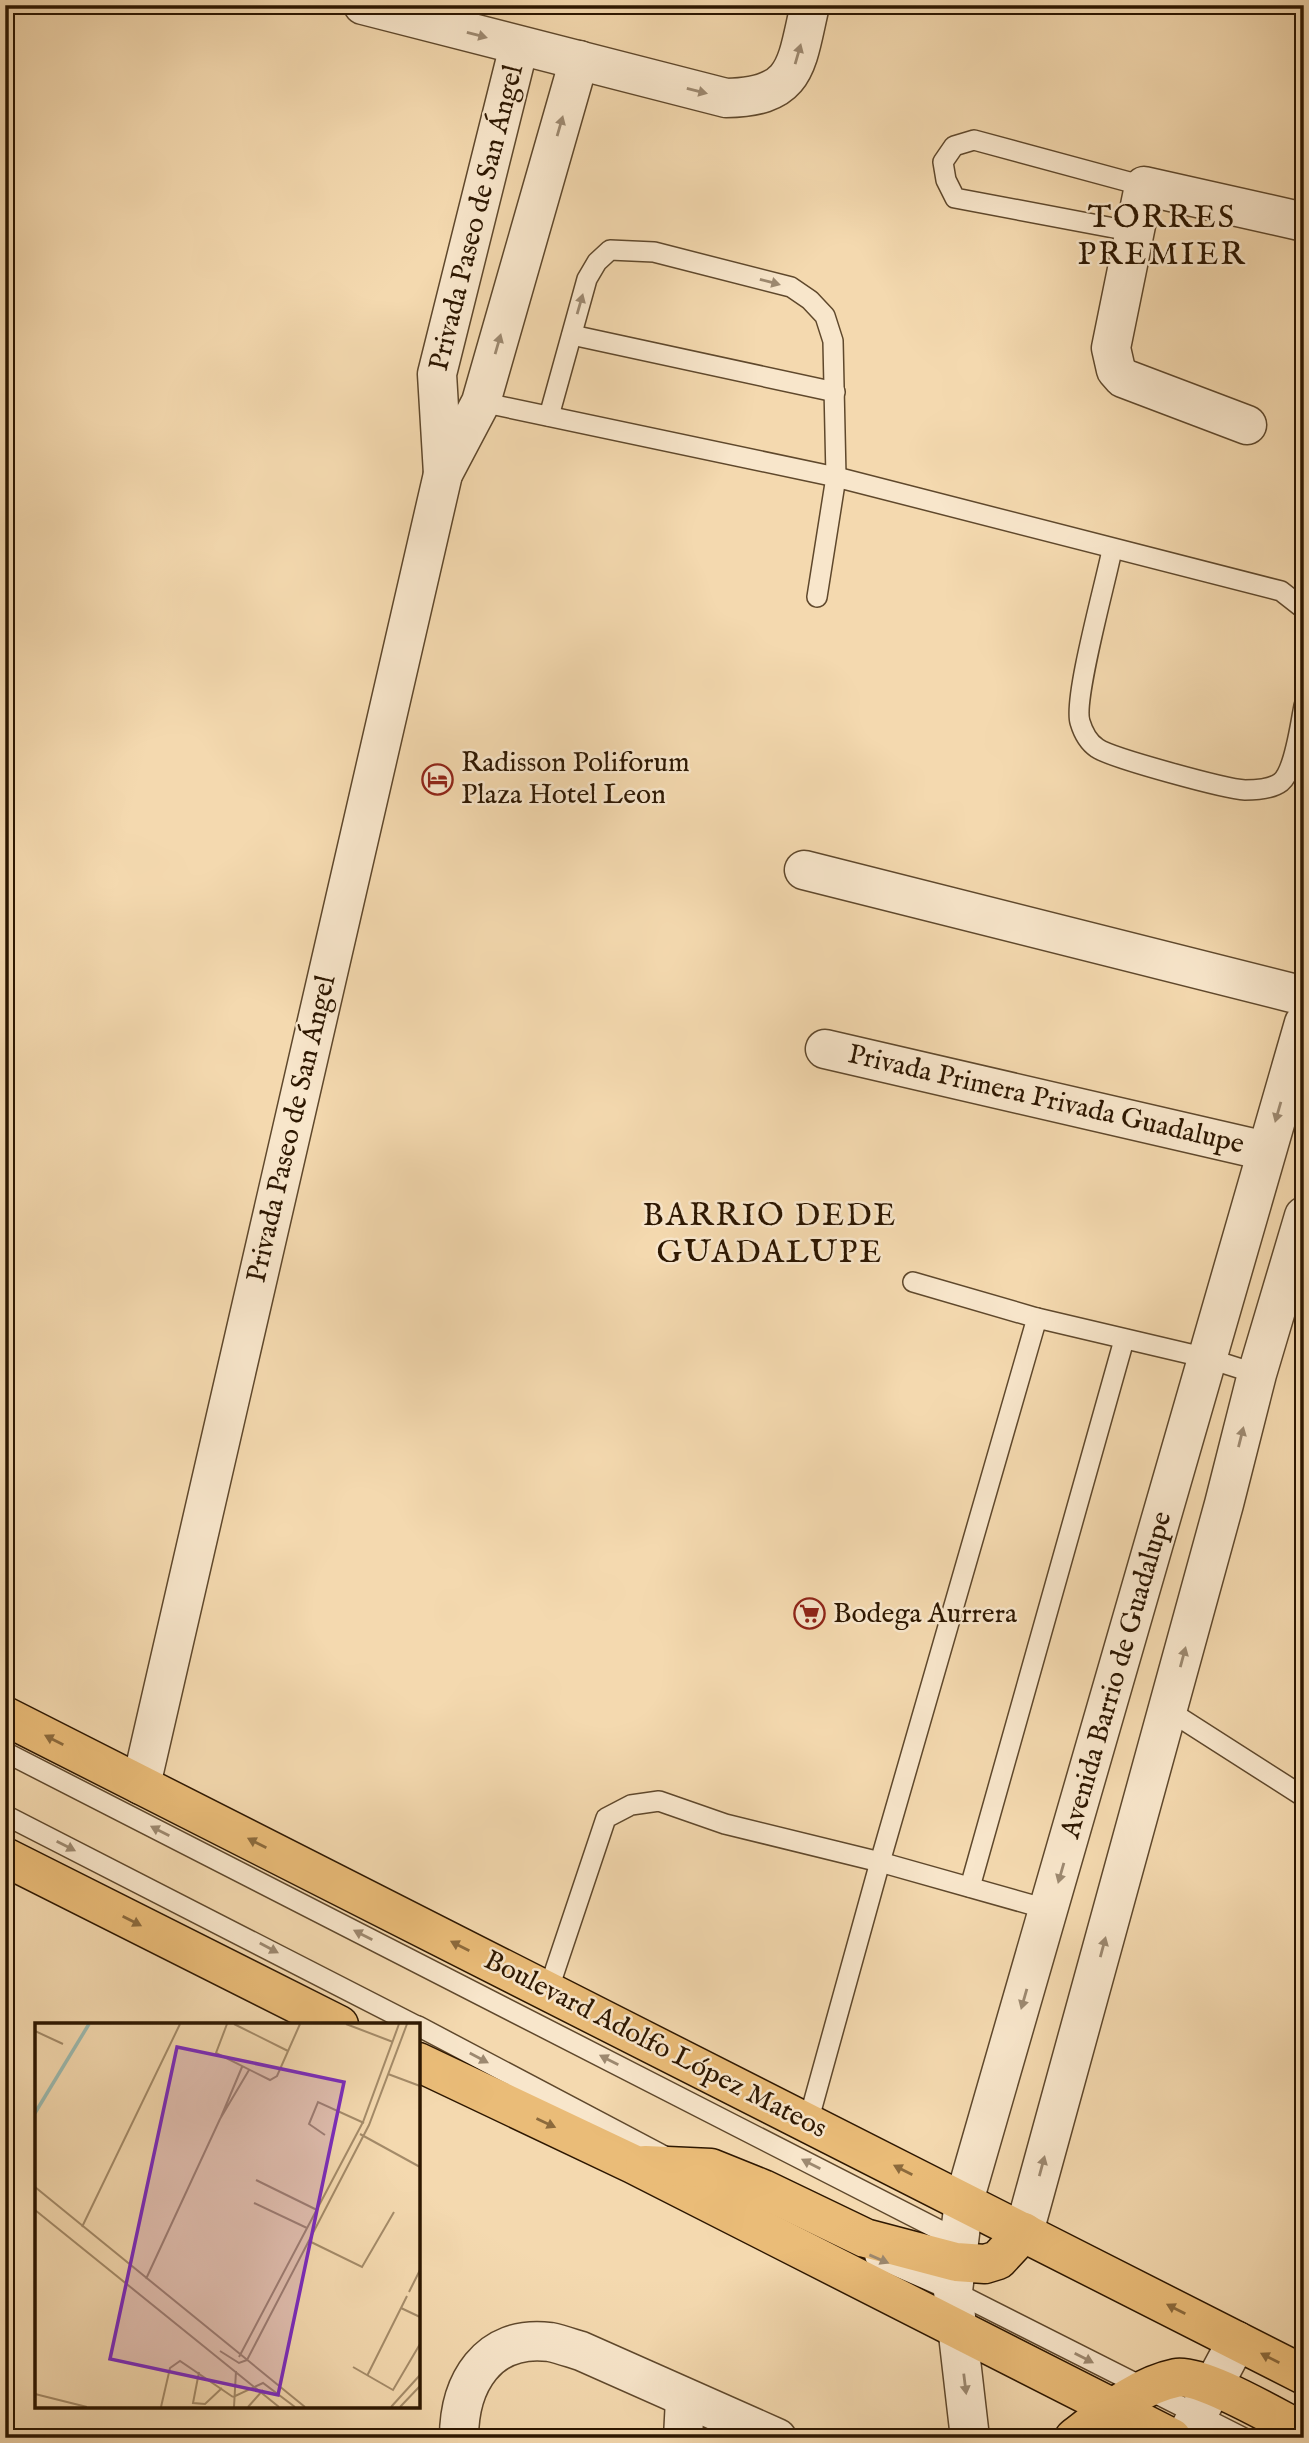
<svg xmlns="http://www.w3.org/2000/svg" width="1309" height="2443" viewBox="0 0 1309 2443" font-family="'IM FELL English',serif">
	<rect width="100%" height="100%" fill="#f4d9af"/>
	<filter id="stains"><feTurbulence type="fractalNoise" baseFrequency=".00286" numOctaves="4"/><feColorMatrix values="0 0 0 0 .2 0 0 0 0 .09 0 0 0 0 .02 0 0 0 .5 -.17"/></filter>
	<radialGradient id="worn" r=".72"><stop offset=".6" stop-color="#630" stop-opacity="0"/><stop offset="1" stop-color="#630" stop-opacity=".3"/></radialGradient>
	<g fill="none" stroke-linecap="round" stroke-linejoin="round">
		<defs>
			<g id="service">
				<polyline points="1135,232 955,198 946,180 943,162 954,146 974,140 1144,186"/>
				<polyline points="572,335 835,392"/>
				<polyline points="481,402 836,477 1281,591 1304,609"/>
				<polyline points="549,416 587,279 597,262 610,250 654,252 791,287 810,300 825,316 833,341 836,477 817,597"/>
				<path d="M1112 550C1106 581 1073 699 1080 722 1083 732 1088 742 1097 748 1111 758 1226 789 1245 790 1256 790 1272 789 1281 782 1295 770 1300 725 1304 706"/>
				<polyline points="913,1282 1037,1318"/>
				<polyline points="1168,1710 1304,1797"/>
				<polyline points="5,1752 959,2240"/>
				<polyline points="5,1815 415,2025"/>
				<polyline points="970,1887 1124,1340"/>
				<polyline points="548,1991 606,1818 631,1805 659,1801 725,1824 880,1862 1050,1910"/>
				<polyline points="418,2026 668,2158"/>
				<polyline points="808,2122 880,1862 1037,1318 1207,1358 1257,1374"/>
				<polyline points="875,2257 953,2291 1244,2438"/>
			</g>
			<g id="minor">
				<path d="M363 5 726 98C798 97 796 65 810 5"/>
				<polyline points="1247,425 1123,378 1116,370 1111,348 1144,186 1304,222"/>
				<polyline points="443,474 437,374 519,46"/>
				<polyline points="804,870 1304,996"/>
				<polyline points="825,1049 1266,1151"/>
				<polyline points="141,1785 443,474 481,402 579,60"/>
				<path d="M459 2438C459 2384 487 2334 550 2342 560 2344 571 2348 581 2351L777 2438"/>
				<polyline points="683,2438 685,2399"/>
			</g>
			<g id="tertiary">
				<polyline points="1024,2232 1224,1504 1257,1374 1304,1216"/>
				<polyline points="970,2438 953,2291 964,2201 1304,1023"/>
				<polyline points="1185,2438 1237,2341"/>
			</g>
			<g id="primary">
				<polyline points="5,1716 1304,2375"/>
				<polyline points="5,1857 339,2025"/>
				<polyline points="418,2062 633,2164 1172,2438"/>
				<polyline points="645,2165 711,2168 763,2189 865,2238 956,2262 985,2264 998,2260 1024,2232"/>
				<path d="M1074 2438C1104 2415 1137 2386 1176 2378 1201 2373 1278 2419 1304 2432"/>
			</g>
		</defs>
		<!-- service casing -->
		<use href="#service" stroke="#5f482c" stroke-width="22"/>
		<!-- minor casing -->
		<use href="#minor" stroke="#5f482c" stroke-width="41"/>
		<!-- tertiary casing -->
		<use href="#tertiary" stroke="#5f482c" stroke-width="41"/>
		<!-- primary casing -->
		<use href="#primary" stroke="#2d1701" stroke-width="41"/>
		<!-- service -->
		<use href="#service" stroke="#f8e6cb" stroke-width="19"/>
		<!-- minor -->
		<use href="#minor" stroke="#f8e6cb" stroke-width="38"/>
		<!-- tertiary -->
		<use href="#tertiary" stroke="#f8e6cb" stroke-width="38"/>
		<!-- primary -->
		<use href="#primary" stroke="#eabc78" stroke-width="38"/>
	</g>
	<!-- one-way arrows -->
	<defs><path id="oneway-solid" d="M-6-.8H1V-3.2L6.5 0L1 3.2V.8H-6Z" transform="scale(1.75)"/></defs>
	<g fill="#9d8970">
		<use href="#oneway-solid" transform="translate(477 35) rotate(15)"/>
		<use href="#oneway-solid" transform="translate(798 54) rotate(-74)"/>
		<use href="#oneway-solid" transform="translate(697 91) rotate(14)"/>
		<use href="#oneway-solid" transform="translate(560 126) rotate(-74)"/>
		<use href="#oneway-solid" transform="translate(770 282) rotate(15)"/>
		<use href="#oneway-solid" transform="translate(580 304) rotate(-74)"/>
		<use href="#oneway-solid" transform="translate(498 344) rotate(-74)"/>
		<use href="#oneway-solid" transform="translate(1278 1112) rotate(106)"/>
		<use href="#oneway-solid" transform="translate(1241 1437) rotate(-76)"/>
		<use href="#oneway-solid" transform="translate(1183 1657) rotate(-75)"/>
		<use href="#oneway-solid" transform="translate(160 1831) rotate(-153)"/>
		<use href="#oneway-solid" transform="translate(66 1846) rotate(27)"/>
		<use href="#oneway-solid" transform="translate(1061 1873) rotate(106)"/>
		<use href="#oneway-solid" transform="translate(363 1935) rotate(-153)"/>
		<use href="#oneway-solid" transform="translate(1103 1947) rotate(-75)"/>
		<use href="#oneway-solid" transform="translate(269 1948) rotate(28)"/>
		<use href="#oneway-solid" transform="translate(1024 1999) rotate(106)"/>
		<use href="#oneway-solid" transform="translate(479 2058) rotate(28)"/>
		<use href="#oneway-solid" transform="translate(609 2060) rotate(-153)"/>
		<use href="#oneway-solid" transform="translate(811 2164) rotate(-153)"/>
		<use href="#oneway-solid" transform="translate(1042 2166) rotate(-75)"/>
		<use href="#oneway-solid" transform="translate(879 2259) rotate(23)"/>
		<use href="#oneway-solid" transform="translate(1084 2358) rotate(27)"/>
		<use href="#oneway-solid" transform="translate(965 2384) rotate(83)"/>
	</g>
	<g fill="#8c6a3c">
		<use href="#oneway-solid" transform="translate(54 1740) rotate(-153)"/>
		<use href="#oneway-solid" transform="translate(257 1843) rotate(-153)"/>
		<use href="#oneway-solid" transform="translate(132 1921) rotate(27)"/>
		<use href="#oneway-solid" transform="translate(460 1946) rotate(-153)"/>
		<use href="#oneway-solid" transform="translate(546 2123) rotate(25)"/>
		<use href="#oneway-solid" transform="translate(903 2170) rotate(-153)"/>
		<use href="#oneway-solid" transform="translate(1176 2309) rotate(-153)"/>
		<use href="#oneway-solid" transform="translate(1270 2358) rotate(-153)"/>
	</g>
	<!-- icons -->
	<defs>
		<symbol id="hotel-ring" viewBox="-11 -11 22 22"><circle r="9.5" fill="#f8e6cb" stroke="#8f2418" stroke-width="1.5"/><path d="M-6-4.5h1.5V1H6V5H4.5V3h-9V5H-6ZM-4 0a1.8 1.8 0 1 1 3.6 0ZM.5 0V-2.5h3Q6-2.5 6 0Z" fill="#8f2418"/></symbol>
		<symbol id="supermarket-ring" viewBox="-11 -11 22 22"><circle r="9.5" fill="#f8e6cb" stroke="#8f2418" stroke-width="1.5"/><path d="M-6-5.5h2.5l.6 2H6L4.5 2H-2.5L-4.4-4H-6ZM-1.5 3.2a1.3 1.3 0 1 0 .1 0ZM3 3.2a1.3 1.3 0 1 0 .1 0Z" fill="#8f2418"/></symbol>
	</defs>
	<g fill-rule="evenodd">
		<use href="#hotel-ring" x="420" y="762" width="35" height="35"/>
		<use href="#supermarket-ring" x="792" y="1596" width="35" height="35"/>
	</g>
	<g text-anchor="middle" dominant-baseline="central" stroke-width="5" stroke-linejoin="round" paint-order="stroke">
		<!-- street labels -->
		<g font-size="28" fill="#2d1701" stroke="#f8e6cb">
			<text transform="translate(477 218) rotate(-76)">Privada Paseo de San Ángel</text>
			<text transform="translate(1046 1100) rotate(13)">Privada Primera Privada Guadalupe</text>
			<text transform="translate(292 1129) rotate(-77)">Privada Paseo de San Ángel</text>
			<text transform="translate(1117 1675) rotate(-74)">Avenida Barrio de Guadalupe</text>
			<text transform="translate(655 2045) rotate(27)">Boulevard Adolfo López Mateos</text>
		</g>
		<!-- poi labels -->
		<g font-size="28" fill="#2d1701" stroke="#f8e6cb" text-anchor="start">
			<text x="461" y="763">Radisson Poliforum<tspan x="461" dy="32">Plaza Hotel Leon</tspan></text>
			<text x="833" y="1614">Bodega Aurrera</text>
		</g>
		<!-- quarter labels -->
		<g font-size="32" letter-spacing="2" fill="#2d1701" stroke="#f8e6cb">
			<text x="1162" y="218">TORRES<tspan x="1162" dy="37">PREMIER</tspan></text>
			<text x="770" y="1216">BARRIO DEDE<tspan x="770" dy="37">GUADALUPE</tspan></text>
		</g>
	</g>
	<!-- overview -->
	<g transform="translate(35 2023)">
		<rect width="385" height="385" fill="#f4d9af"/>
		<path fill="none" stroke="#9cbaaf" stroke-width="3.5" d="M0 90 54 1"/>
		<path fill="none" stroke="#a48b69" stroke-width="2" d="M192 1 181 30 235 57 242 53 265 1M199 1 253 28M311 1 358 19M0 8 28 21M353 51 385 63M186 94 207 44M325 111 385 144M290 112 274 101 283 79 329 100M221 157 282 187M0 164 270 384M219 180 272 205M0 187 244 384M47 204 145 1M274 218 327 244 359 189M111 256 185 96 214 47M374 269 385 247M366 285 385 294M185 328 204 340 212 337M204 334 328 99 364 1M212 337 334 102 372 1M318 344 358 367 385 321M164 349 158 380 170 381 187 365M332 353 372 273M0 371 52 384M198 374 228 360 260 384M126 384 135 345 145 338 198 374M199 384 201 348M213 384 228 367M356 384 385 352M365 384 385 363"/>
		<path fill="#7b2cbf" fill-opacity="0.15" stroke="#7b2cbf" stroke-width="3.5" d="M142 24 309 59 243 372 75 336Z"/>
		<rect width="385" height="385" fill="none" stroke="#2d1701" stroke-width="3.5"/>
	</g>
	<!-- margin -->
	<rect width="1309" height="2443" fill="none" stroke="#f4d9af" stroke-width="28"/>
	<rect x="7" y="7" width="1295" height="2429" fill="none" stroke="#2d1701" stroke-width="3.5"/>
	<rect x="14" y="14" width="1281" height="2415" fill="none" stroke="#2d1701" stroke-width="2"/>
	<rect width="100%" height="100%" filter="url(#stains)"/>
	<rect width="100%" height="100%" fill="url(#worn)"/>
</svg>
